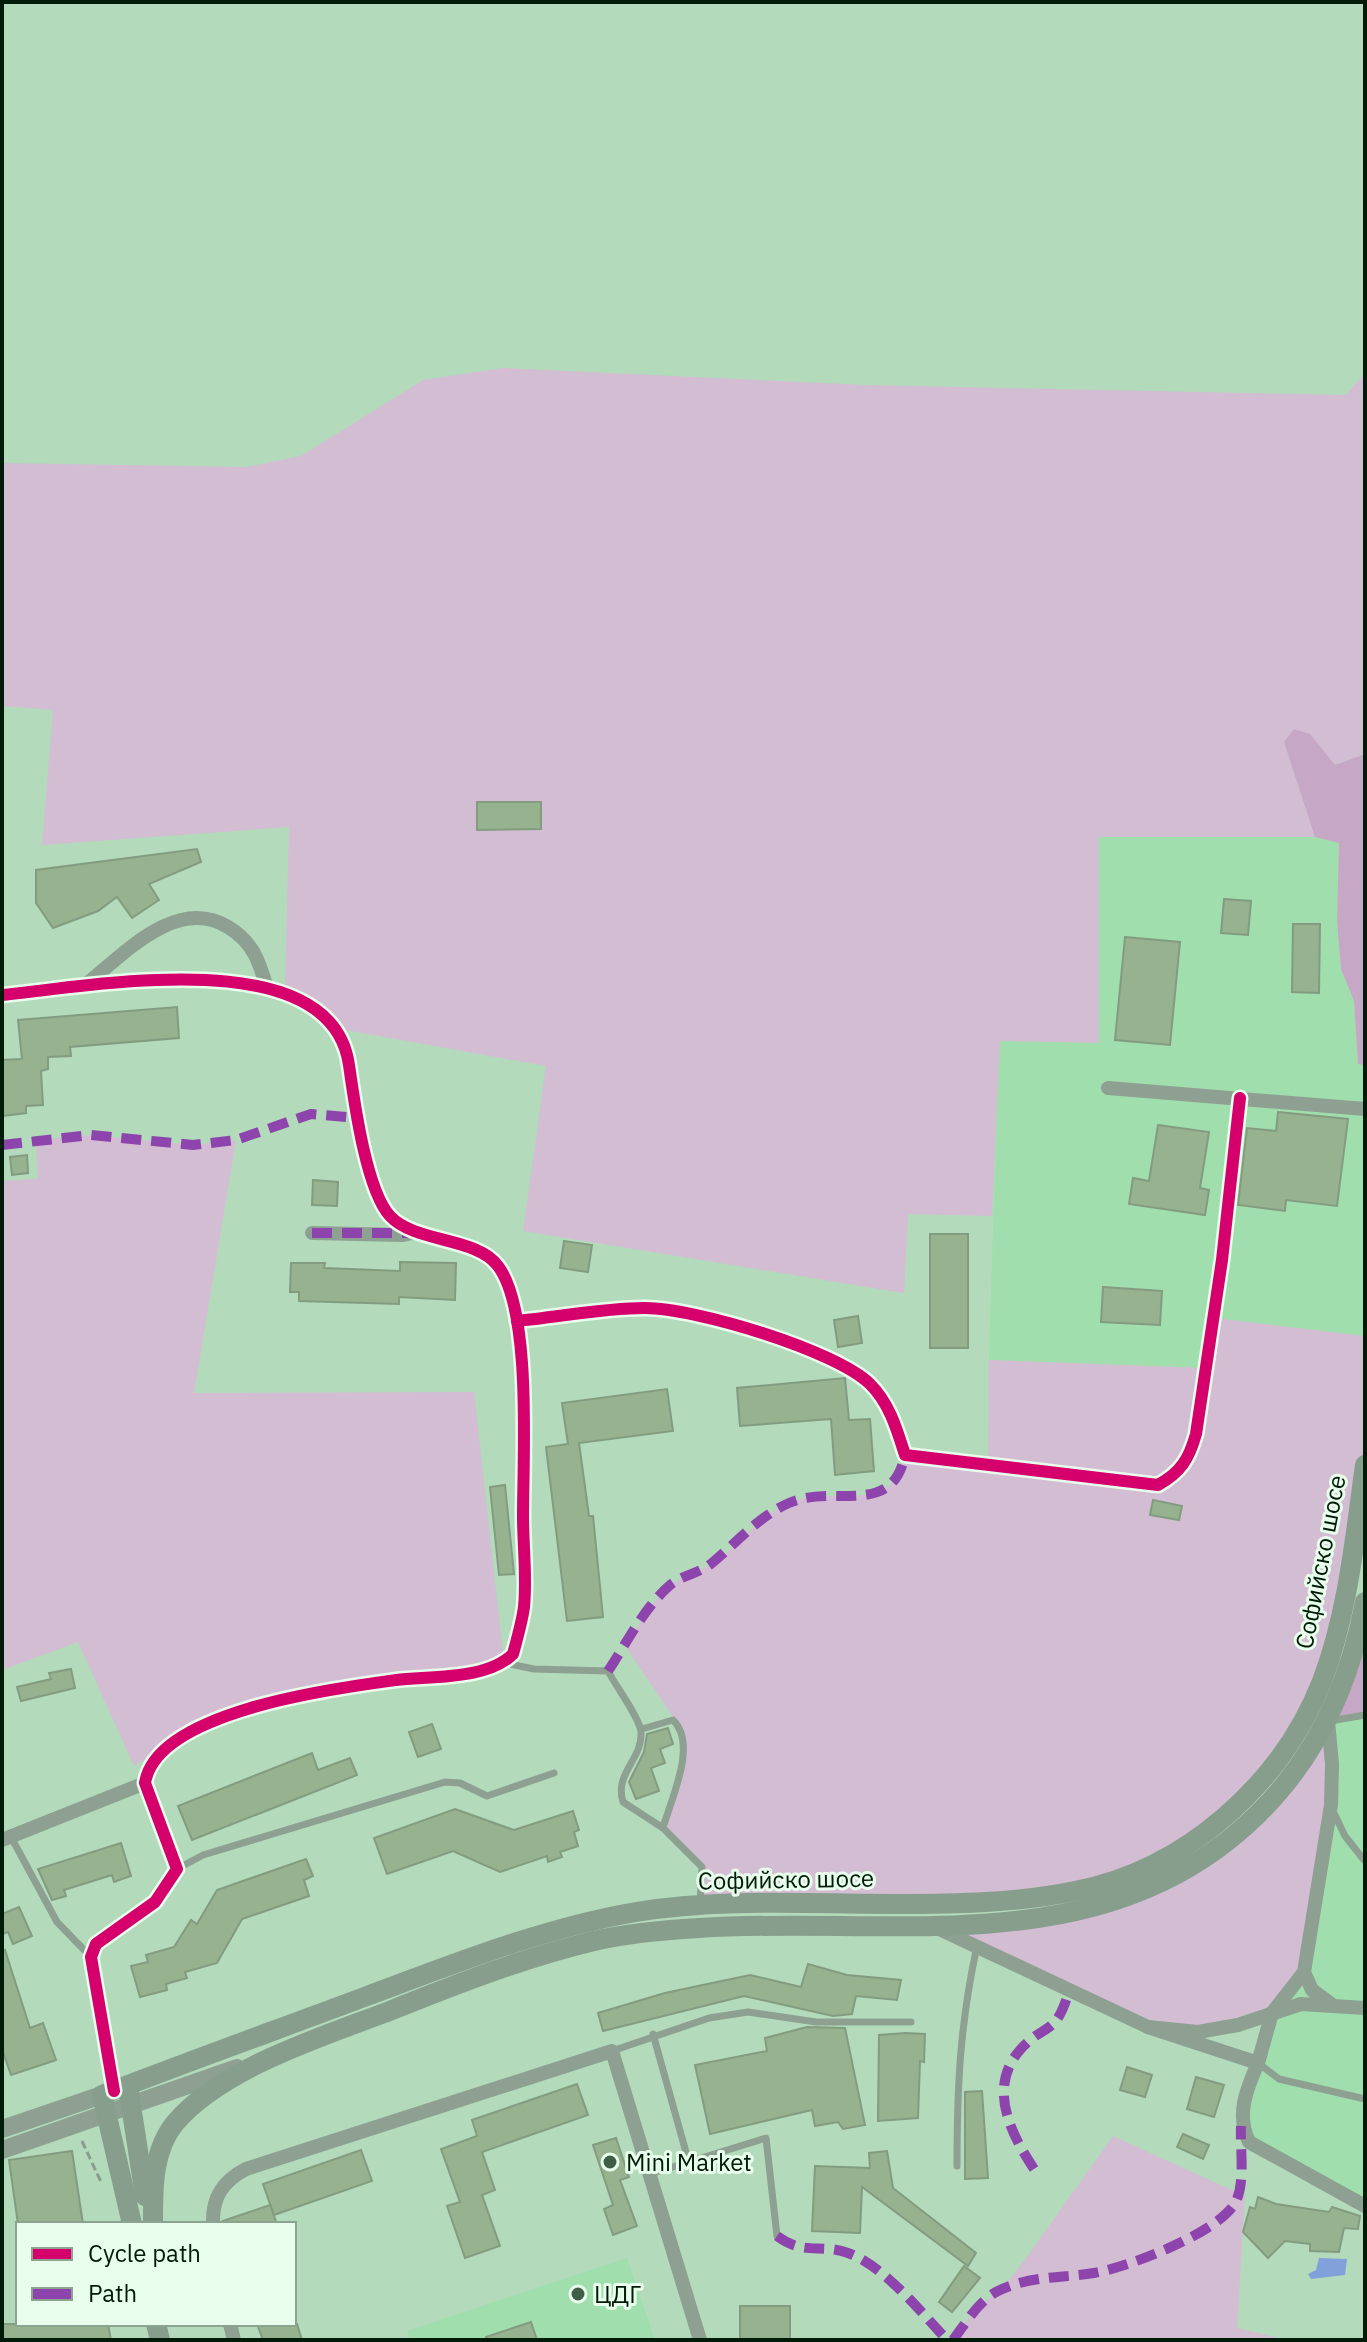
<svg xmlns="http://www.w3.org/2000/svg" width="1367" height="2342" viewBox="0 0 1367 2342" font-family="'IBM Plex Sans',sans-serif">
	<rect width="100%" height="100%" fill="#b2dabb"/>
	<!-- built -->
	<g fill="#a0deae">
		<polygon points="1098,837 1315,837 1339,843 1337,921 1341,969 1354,1001 1358,1064 1365,1065 1365,1336 1214,1318 1206,1368 989,1360 999,1041 1099,1042"/>
		<polygon points="1365,1715 1365,2206 1249,2142 1241,2126 1328,1721"/>
		<polygon points="627,2258 655,2340 410,2340 407,2331"/>
	</g>
	<!-- green -->
	<g fill="#d3bdd3">
		<polygon points="503,368 865,385 1346,395 1365,373 1365,754 1335,765 1284,742 1315,837 1099,837 1099,1043 1000,1041 992,1216 908,1214 904,1293 523,1231 546,1066 334,1028 285,991 289,827 42,845 53,710 2,706 2,463 247,467 301,456 423,380"/>
		<polygon points="91,1135 193,1145 236,1140 194,1393 474,1392 504,1663 261,1705 205,1724 134,1766 78,1642 2,1670 2,1181 38,1179 36,1140"/>
		<path d="M1214 1318 1365 1336V1465L1337 1636 1272 1769 1175 1852 1077 1891 700 1905 702 1867 663 1828 685 1745 680 1727 625 1646C638 1627 651 1602 668 1587 680 1576 693 1574 706 1567 737 1551 756 1517 788 1503 834 1483 892 1519 905 1455L988 1464 989 1360 1205 1368Z"/>
		<polygon points="1328,1721 1332,1764 1304,1972 1272,2013 1238,2025 1148,2027 933,1926 1062,1915 1239,1833"/>
		<polygon points="1113,2136 1245,2196 1237,2328 1288,2340 953,2340 976,2308 1002,2289 1026,2258"/>
	</g>
	<!-- forest -->
	<g fill="#c6a8c6">
		<polygon points="1294,729 1310,734 1335,765 1365,754 1365,1065 1358,1064 1354,1001 1341,969 1337,921 1339,843 1315,837 1284,742"/>
		<polygon points="1365,1602 1365,1715 1328,1721"/>
	</g>
	<!-- water -->
	<polygon fill="#82a1da" points="1319,2258 1347,2259 1345,2275 1311,2279 1308,2274 1316,2270"/>
	<!-- building -->
	<g fill="#96b28f" stroke="#839c80" stroke-width="2">
		<polygon points="477,802 541,802 541,829 477,830"/>
		<polygon points="197,849 201,862 149,884 159,900 132,918 117,897 98,911 53,928 36,903 36,870"/>
		<polygon points="1224,899 1251,901 1248,935 1221,933"/>
		<polygon points="1293,924 1320,924 1319,993 1292,992"/>
		<polygon points="1125,937 1180,942 1170,1045 1115,1040"/>
		<polygon points="177,1007 179,1038 70,1047 71,1056 48,1057 48,1069 41,1071 43,1105 26,1106 26,1113 2,1116 2,1060 22,1059 18,1020"/>
		<polygon points="1278,1112 1348,1119 1337,1206 1286,1200 1285,1211 1238,1205 1247,1128 1276,1131"/>
		<polygon points="1158,1125 1209,1132 1200,1188 1209,1190 1205,1215 1129,1204 1133,1178 1149,1181"/>
		<polygon points="27,1155 28,1173 12,1175 10,1157"/>
		<polygon points="313,1180 338,1182 337,1206 312,1205"/>
		<rect x="930" y="1234" width="38" height="114"/>
		<polygon points="564,1241 592,1245 588,1272 560,1268"/>
		<polygon points="400,1262 456,1263 455,1300 399,1297 399,1304 299,1301 299,1292 290,1292 291,1263 325,1263 324,1268 400,1271"/>
		<polygon points="1103,1287 1162,1291 1160,1325 1101,1322"/>
		<polygon points="858,1316 862,1343 838,1347 834,1320"/>
		<polygon points="845,1378 849,1420 870,1419 874,1471 835,1475 831,1419 740,1426 737,1388"/>
		<polygon points="667,1389 673,1431 579,1443 589,1516 593,1516 603,1617 567,1621 546,1447 568,1444 562,1403"/>
		<polygon points="505,1485 514,1574 499,1575 490,1487"/>
		<polygon points="1153,1500 1182,1506 1179,1520 1150,1515"/>
		<polygon points="71,1669 75,1688 21,1701 17,1687 51,1679 49,1673"/>
		<polygon points="432,1724 441,1749 418,1757 409,1732"/>
		<polygon points="668,1728 673,1744 660,1749 665,1763 651,1768 659,1791 636,1799 629,1782 644,1752 647,1734"/>
		<polygon points="312,1753 318,1770 350,1758 357,1775 192,1840 178,1806"/>
		<polygon points="455,1809 514,1830 573,1811 579,1830 574,1832 578,1846 560,1852 562,1857 548,1862 547,1856 500,1872 453,1851 387,1874 374,1838"/>
		<polygon points="121,1843 131,1876 114,1882 112,1875 64,1890 66,1896 52,1900 38,1869"/>
		<polygon points="306,1859 313,1876 304,1880 309,1896 242,1919 217,1963 185,1972 187,1978 166,1984 167,1990 140,1997 131,1966 148,1962 146,1955 174,1947 191,1920 197,1924 217,1890"/>
		<polygon points="19,1907 32,1936 13,1944 8,1932 2,1934 2,1914"/>
		<polygon points="5,1950 30,2028 43,2023 56,2060 11,2075 2,2049 2,1951"/>
		<polygon points="808,1964 847,1975 901,1980 897,2000 856,1996 852,2014 833,2016 744,1996 603,2031 598,2013 665,1993 750,1975 801,1987"/>
		<polygon points="807,2027 845,2028 865,2125 843,2129 838,2122 815,2126 812,2110 710,2134 695,2065 767,2051 765,2038"/>
		<polygon points="906,2033 925,2034 924,2062 920,2061 918,2118 878,2121 879,2035"/>
		<polygon points="1127,2067 1152,2075 1145,2097 1120,2090"/>
		<polygon points="1196,2077 1224,2085 1214,2117 1187,2109"/>
		<polygon points="577,2084 588,2115 482,2152 495,2190 482,2195 500,2246 465,2258 447,2206 460,2202 441,2149 477,2136 472,2120"/>
		<polygon points="982,2091 988,2178 965,2179 965,2092"/>
		<polygon points="1183,2134 1209,2145 1203,2159 1177,2147"/>
		<polygon points="616,2138 629,2177 620,2180 637,2226 613,2235 604,2209 613,2205 593,2145"/>
		<polygon points="361,2150 372,2181 274,2215 263,2184"/>
		<polygon points="72,2151 83,2224 18,2224 9,2160"/>
		<polygon points="887,2151 893,2188 976,2253 968,2266 862,2187 860,2233 812,2231 815,2166 870,2168 869,2153"/>
		<polygon points="1258,2197 1276,2204 1329,2212 1332,2207 1360,2216 1358,2229 1344,2228 1339,2252 1310,2251 1310,2244 1285,2241 1268,2258 1243,2232 1250,2207 1255,2209"/>
		<polygon points="270,2205 277,2224 224,2224 223,2221"/>
		<polygon points="964,2266 980,2278 952,2312 939,2302"/>
		<rect x="740" y="2306" width="50" height="34"/>
		<polygon points="531,2322 537,2340 486,2340 486,2337"/>
		<polygon points="2,2324 108,2324 111,2340 2,2340"/>
		<polygon points="257,2324 297,2324 302,2340 263,2340"/>
	</g>
	<g fill="none" stroke-linecap="round" stroke-linejoin="round">
		<!-- path -->
		<polyline stroke="#8a9e8f" stroke-width="3" stroke-dasharray="8 4" stroke-linecap="butt" points="82,2141 101,2182"/>
		<!-- service -->
		<g stroke="#8da091" stroke-width="7">
			<path d="M504 1663 534 1669 608 1671C615 1685 640 1718 641 1732 643 1759 614 1773 623 1802L663 1828 702 1867 700 1904"/>
			<polyline points="1330,1721 1365,1715"/>
			<path d="M642 1729 673 1720C698 1744 671 1799 663 1828"/>
			<polyline points="1333,1811 1345,1836 1364,1860"/>
			<polyline points="11,1837 57,1922 91,1957"/>
			<polyline points="177,1869 203,1855 445,1782 460,1783 487,1796 554,1773"/>
			<polyline points="653,2034 689,2163"/>
			<polyline points="612,2051 709,2018 748,2012 816,2022 911,2022"/>
			<polyline points="1258,2063 1279,2079 1365,2099"/>
			<path d="M957 2166C957 2086 960 2024 977 1946"/>
			<polyline points="650,2174 766,2138 777,2236"/>
		</g>
		<!-- minor -->
		<g stroke="#8da091" stroke-width="14">
			<path d="M83 987C122 956 176 895 228 927 253 942 259 961 267 988"/>
			<path d="M2 995C88 987 331 939 349 1065 354 1100 366 1190 390 1216 415 1243 477 1237 498 1266 532 1311 523 1457 523 1516 523 1546 527 1577 524 1607 522 1622 517 1639 513 1654 487 1680 431 1676 396 1680 336 1688 156 1711 145 1783L177 1869 155 1902 96 1944 91 1957 114 2091"/>
			<polyline points="1108,1088 1365,1109"/>
			<polyline points="312,1233 403,1235 417,1232"/>
			<path d="M517 1321C559 1317 603 1308 645 1308 695 1308 835 1350 870 1384 890 1404 897 1430 905 1455L1158 1485C1181 1472 1189 1459 1196 1434L1222 1260 1240 1098"/>
			<polyline points="2,1840 145,1783"/>
			<polyline points="937,1928 1148,2027 1198,2032 1238,2025 1301,2004 1365,2008"/>
			<polyline points="1304,1972 1312,1990 1331,2004"/>
			<polyline points="1148,2027 1258,2063 1272,2013 1304,1972 1331,1805 1332,1764 1328,1721"/>
			<path d="M1258 2063C1246 2090 1236 2115 1249 2142L1365 2206"/>
			<path d="M213 2224C212 2197 223 2181 246 2169L612 2051 700 2340"/>
			<polyline points="230,2324 234,2340"/>
		</g>
		<!-- tertiary -->
		<g stroke="#8da091" stroke-width="18">
			<polyline points="2,2129 102,2095"/>
			<polyline points="2,2150 237,2068"/>
		</g>
		<!-- secondary -->
		<g stroke="#889e8d" stroke-width="20">
			<polyline points="128,2086 145,2196"/>
			<path d="M132 2224 102 2095C190 2061 279 2029 367 1996 456 1963 543 1928 636 1912 721 1898 810 1904 895 1904 954 1904 1018 1903 1075 1891 1185 1870 1282 1784 1322 1681 1348 1613 1355 1537 1365 1465"/>
			<path d="M153 2224C153 2190 152 2151 175 2123 222 2068 321 2037 387 2012 454 1985 523 1958 594 1941 628 1933 664 1930 699 1928 894 1915 1103 1966 1258 1814 1317 1756 1350 1683 1365 1602"/>
			<polyline points="156,2324 160,2340"/>
		</g>
		<!-- quiet -->
		<g stroke="#8e44ad" stroke-width="10" stroke-dasharray="20 10" stroke-linecap="butt">
			<polyline points="2,1145 91,1135 193,1145 236,1140 311,1114 357,1118"/>
			<polyline points="312,1233 413,1233"/>
			<path d="M608 1671C626 1644 644 1608 669 1586 681 1575 699 1574 712 1563 736 1543 759 1516 789 1503 834 1483 892 1519 905 1455"/>
			<path d="M1034 2169C1011 2134 987 2088 1020 2050 1046 2021 1055 2038 1069 1991"/>
			<path d="M777 2236C804 2256 820 2243 848 2253 883 2265 922 2313 947 2340"/>
			<path d="M953 2340C966 2323 978 2301 998 2291 1028 2276 1061 2278 1094 2273 1126 2268 1225 2231 1237 2199 1245 2179 1240 2147 1241 2126"/>
		</g>
		<defs>
			<g id="cycleway">
				<path d="M2 995C88 987 331 939 349 1065 354 1100 366 1190 390 1216 415 1243 477 1237 498 1266 532 1311 523 1457 523 1516 523 1546 527 1577 524 1607 522 1622 517 1639 513 1654 487 1680 431 1676 396 1680 336 1688 156 1711 145 1783L177 1869 155 1902 96 1944 91 1957 114 2091"/>
				<path d="M517 1321C559 1317 603 1308 645 1308 695 1308 835 1350 870 1384 890 1404 897 1430 905 1455L1158 1485C1181 1472 1189 1459 1196 1434L1222 1260 1240 1098"/>
			</g>
		</defs>
		<!-- cycleway casing -->
		<use href="#cycleway" stroke="#e8fdec" stroke-width="17"/>
		<!-- cycleway -->
		<use href="#cycleway" stroke="#d6006c" stroke-width="12"/>
	</g>
	<!-- markers -->
	<g fill="#3e5e46" stroke="#e8fdec" stroke-width="3">
		<circle cx="610" cy="2162" r="8"/>
		<circle cx="578" cy="2294" r="8"/>
	</g>
	<g text-anchor="middle" dominant-baseline="central" stroke-width="6" stroke-linejoin="round" paint-order="stroke">
		<!-- street labels -->
		<g font-size="24" fill="#001b07" stroke="#e8fdec">
			<text transform="translate(1320 1562) rotate(-79)">Софийско шосе</text>
			<text transform="translate(786 1879) rotate(-1)">Софийско шосе</text>
		</g>
		<!-- poi labels -->
		<g font-size="24" fill="#001b07" stroke="#e8fdec" text-anchor="start">
			<text x="626" y="2162">Mini Market</text>
			<text x="594" y="2294">ЦДГ</text>
		</g>
	</g>
	<!-- border -->
	<rect width="1367" height="2342" fill="none" stroke="#001b07" stroke-width="8"/>
	<!-- legend -->
	<rect x="16" y="2222" width="280" height="104" fill="#e8fdec" stroke="#8ba390" stroke-width="2"/>
	<rect x="32" y="2248" width="40" height="12" fill="#d6006c" stroke="#8ba390" stroke-width="2"/>
	<text x="88" y="2262" font-size="24" fill="#001b07">Cycle path</text>
	<rect x="32" y="2288" width="40" height="12" fill="#8e44ad" stroke="#8ba390" stroke-width="2"/>
	<text x="88" y="2302" font-size="24" fill="#001b07">Path</text>
</svg>
